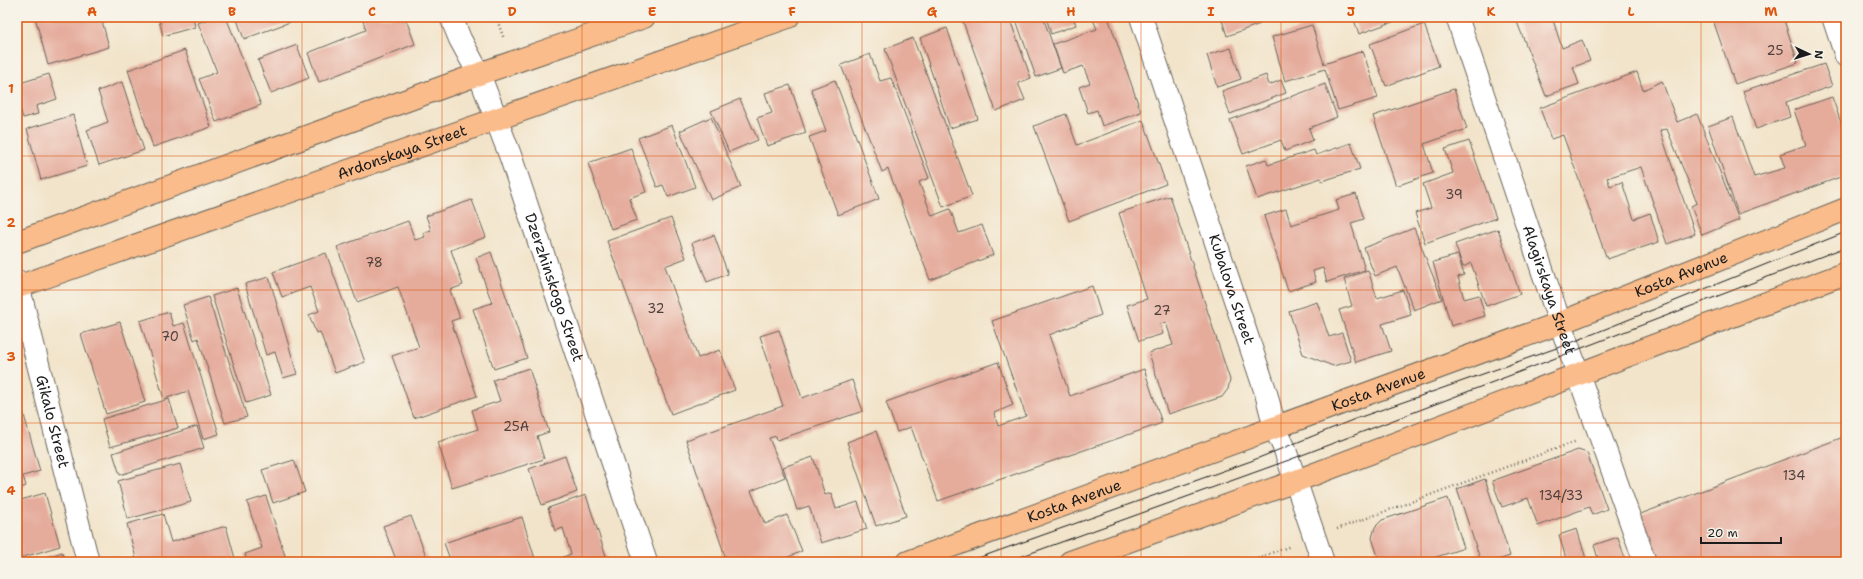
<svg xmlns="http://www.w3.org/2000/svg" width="1863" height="579" viewBox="0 0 1863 579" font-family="'Shantell Sans',sans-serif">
	<rect width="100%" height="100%" fill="#f7f3e8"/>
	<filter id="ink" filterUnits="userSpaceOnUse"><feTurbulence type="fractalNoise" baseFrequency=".025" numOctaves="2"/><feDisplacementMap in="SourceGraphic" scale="8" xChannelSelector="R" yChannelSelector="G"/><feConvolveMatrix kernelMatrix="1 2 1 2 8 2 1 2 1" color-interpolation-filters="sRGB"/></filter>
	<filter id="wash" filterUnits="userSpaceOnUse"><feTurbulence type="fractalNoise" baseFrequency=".012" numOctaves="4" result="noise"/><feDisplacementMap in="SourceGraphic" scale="16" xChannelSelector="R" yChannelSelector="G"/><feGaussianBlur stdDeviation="0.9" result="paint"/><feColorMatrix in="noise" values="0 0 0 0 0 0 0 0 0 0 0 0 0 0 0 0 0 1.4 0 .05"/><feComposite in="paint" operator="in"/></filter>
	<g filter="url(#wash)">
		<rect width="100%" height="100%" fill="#f2e4ca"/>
		<g id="blocks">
			<!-- building -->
			<g fill="#e5ab9b">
				<polygon points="35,17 101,17 109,47 48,65"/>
				<polygon points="158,17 193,17 195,27 163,36"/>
				<polygon points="213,17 226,17 261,105 216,122 199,79 217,72 198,23"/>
				<polygon points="236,17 288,17 290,22 244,39"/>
				<polygon points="362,17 405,17 415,44 319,82 308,53 366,30"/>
				<polygon points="976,17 1009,17 1031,78 1018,83 1025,100 996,111 963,22"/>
				<polygon points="1015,17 1043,17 1061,68 1036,77"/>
				<polygon points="1046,17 1073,17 1076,25 1051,34"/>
				<polygon points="1092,17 1108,17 1141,112 1102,126 1097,110 1088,113 1079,87 1090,83 1083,66 1063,73 1053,44 1097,29"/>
				<polygon points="1221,17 1258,17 1260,24 1227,36"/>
				<polygon points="1353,17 1406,17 1359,34"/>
				<polygon points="1515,17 1552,17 1562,48 1582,40 1590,61 1573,67 1579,84 1546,96"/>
				<polygon points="1712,17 1783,17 1798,63 1735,84"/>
				<polygon points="1424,24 1439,66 1386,86 1370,44"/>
				<polygon points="1312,25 1324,64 1363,51 1378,98 1338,110 1325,69 1285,81 1272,37"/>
				<polygon points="947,28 978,119 950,128 920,38"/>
				<polygon points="913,38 972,196 943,207 885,49"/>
				<polygon points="297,45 309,78 271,93 258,60"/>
				<polygon points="1231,48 1241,79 1217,87 1207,55"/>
				<polygon points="185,50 211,127 153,147 128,70"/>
				<polygon points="870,54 880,81 891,78 929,178 919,182 932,216 950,209 959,233 982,225 993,255 930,280 888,169 882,172 841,65"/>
				<polygon points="1824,64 1832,86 1786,102 1790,117 1756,129 1743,91"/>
				<polygon points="1637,72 1643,90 1662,81 1677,122 1697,114 1739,220 1702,235 1691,206 1697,203 1667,129 1660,130 1695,234 1667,244 1641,167 1607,178 1610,186 1622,182 1634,219 1650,213 1659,242 1607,259 1563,135 1551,139 1540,108"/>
				<polygon points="49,74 57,99 36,106 38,114 23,118 17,98 17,84"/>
				<polygon points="1266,75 1269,85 1281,80 1286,93 1230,114 1222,91"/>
				<polygon points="835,80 879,199 838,215 809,137 826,131 811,89"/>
				<polygon points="122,82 144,150 99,165 87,130 108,122 98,91"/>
				<polygon points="1325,84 1337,117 1309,128 1313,140 1285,151 1281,140 1243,154 1230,120"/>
				<polygon points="790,85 806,133 767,146 757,118 772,113 765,93"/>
				<polygon points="1454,89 1467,129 1424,144 1433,173 1396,186 1373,116"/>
				<polygon points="1832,97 1846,137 1846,175 1738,214 1708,126 1733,117 1754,177 1785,168 1780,154 1806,145 1794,110"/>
				<polygon points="740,99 758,140 729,152 711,111"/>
				<polygon points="1066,114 1077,145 1143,120 1166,184 1069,221 1034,126"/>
				<polygon points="73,115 87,166 41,180 27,129"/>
				<polygon points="711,117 741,187 711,200 680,131"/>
				<polygon points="672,125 695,187 668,197 663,185 657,187 638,138"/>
				<polygon points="1469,141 1496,218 1425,243 1415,213 1431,208 1423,184 1453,173 1445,149"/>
				<polygon points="1351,143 1360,169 1322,181 1321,178 1257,199 1246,166 1266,159 1268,165 1314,150 1316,155"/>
				<polygon points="631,148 646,192 629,198 637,220 611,229 588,163"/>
				<polygon points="1356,194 1364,219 1351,223 1365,270 1327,282 1323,268 1313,271 1316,282 1288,291 1264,216 1286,209 1291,225 1339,210 1336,200"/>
				<polygon points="1170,196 1230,380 1228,389 1222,397 1168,414 1149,353 1173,345 1166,322 1160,324 1163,334 1139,341 1127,305 1147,299 1119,213"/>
				<polygon points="472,200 486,237 451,250 463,285 450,290 460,318 451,321 477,396 414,418 392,356 419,347 398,287 357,302 337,247 408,221 415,240 425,237 423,233 431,230 426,216"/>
				<polygon points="671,218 686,258 665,266 698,358 720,350 735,390 671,414 607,241"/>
				<polygon points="1414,228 1442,299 1414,310 1397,267 1375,276 1364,248"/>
				<polygon points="1498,229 1520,294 1486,306 1471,263 1463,267 1455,244"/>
				<polygon points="714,235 728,274 707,282 692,243"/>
				<polygon points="491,252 527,358 494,369 473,309 492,303 476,258"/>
				<polygon points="326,253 365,362 335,373 320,332 316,333 309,315 319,311 310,287 282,297 273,272"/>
				<polygon points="1458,255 1464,275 1458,277 1464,299 1479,295 1485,316 1451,326 1433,262"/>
				<polygon points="1368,270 1377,298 1403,290 1411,315 1382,324 1391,351 1356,362 1339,310 1352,306 1344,279"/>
				<polygon points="269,277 297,374 283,378 275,352 266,355 245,284"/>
				<polygon points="1092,286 1101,315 1049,335 1070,396 1144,369 1162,423 938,501 911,427 897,432 886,402 998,362 1013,405 994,413 998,426 1026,416 992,321"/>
				<polygon points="237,288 271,395 246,403 212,296"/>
				<polygon points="208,297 247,417 225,423 198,338 194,340 183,305"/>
				<polygon points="1317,302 1329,337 1342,333 1351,361 1333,366 1303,354 1289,311"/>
				<polygon points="169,312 173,326 184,323 219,434 203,439 188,391 164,399 140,321"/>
				<polygon points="120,322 145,402 106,414 81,334"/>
				<polygon points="779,330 802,398 852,380 863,411 777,440 776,436 769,438 785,477 751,491 765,524 787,515 802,551 777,562 727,562 686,440 783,406 760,336"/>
				<polygon points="529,368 549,432 537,436 544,459 452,488 438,442 478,429 472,410 500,401 493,380"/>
				<polygon points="17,391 40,471 23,476 26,486 17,489"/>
				<polygon points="169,399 178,428 110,447 102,419"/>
				<polygon points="197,426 204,448 120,475 113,453"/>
				<polygon points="876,431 906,516 876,526 847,442"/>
				<polygon points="1846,436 1846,562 1655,562 1638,515"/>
				<polygon points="1578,450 1587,453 1607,509 1592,515 1589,507 1538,526 1528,498 1502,507 1492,481"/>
				<polygon points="565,456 577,492 542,505 529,469"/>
				<polygon points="813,457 825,495 831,493 836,509 858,502 867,529 821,543 809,506 797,510 783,467"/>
				<polygon points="294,460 305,492 273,503 262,470"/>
				<polygon points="180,464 191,502 128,519 118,481"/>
				<polygon points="1485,479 1510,556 1492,562 1481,562 1457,489"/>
				<polygon points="45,493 60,546 17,559 17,501"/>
				<polygon points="586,495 608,562 565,562 563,557 571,554 563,528 555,531 548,508"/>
				<polygon points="266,496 287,562 247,562 245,554 262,548 247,502"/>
				<polygon points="1448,498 1464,548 1421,562 1380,562 1372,538 1375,527 1382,520"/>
				<polygon points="163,514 171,542 226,526 236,562 137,562 127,524"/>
				<polygon points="411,516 428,561 397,562 383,526"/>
				<polygon points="522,517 536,562 451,562 444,543"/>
				<polygon points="1577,529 1587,562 1567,562 1559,535"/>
				<polygon points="1618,537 1626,562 1599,562 1594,545"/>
				<polygon points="62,552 65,562 33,562"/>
			</g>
		</g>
	</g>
	<g filter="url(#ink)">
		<use href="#blocks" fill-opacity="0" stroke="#676259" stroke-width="1"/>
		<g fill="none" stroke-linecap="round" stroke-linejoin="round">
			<defs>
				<g id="minor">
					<path id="s1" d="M451 17 460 39 479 74 510 155 646 562"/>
					<path id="s2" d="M1141 17 1266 393 1275 428 1284 447 1323 562"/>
					<path id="s3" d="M1457 17 1560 323 1645 562"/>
					<polyline points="1833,17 1846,56"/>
					<path id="s4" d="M17 281 88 562"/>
				</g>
				<g id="major">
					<polyline points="17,242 479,74 644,17"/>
					<path id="s5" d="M17 287 788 17"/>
					<path id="s6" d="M908 562 1560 323 1846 209"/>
					<polyline points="1070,562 1296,481 1846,273"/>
				</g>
			</defs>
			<!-- minor casing -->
			<use href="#minor" stroke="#676259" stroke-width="24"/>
			<!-- major casing -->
			<use href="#major" stroke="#676259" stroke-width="24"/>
			<!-- path -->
			<g stroke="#676259" stroke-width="2.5" stroke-dasharray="1 3" stroke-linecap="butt">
				<polyline points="496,17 504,39"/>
				<polyline points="1337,529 1577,441"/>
				<polyline points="1246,562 1291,546"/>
			</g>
			<!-- minor -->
			<use href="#minor" stroke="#fff" stroke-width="22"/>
			<!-- major -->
			<use href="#major" stroke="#f9bc8a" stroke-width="22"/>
			<!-- tram -->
			<g stroke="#1c1c1c" stroke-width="1">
				<polyline points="967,562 1251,461 1355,419 1568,344 1846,232"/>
				<polyline points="1006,562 1289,460 1846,247"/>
			</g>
		</g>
	</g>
	<!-- grid -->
	<path fill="none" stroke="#de560d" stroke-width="1" stroke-opacity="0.55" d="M162 17V562M302 17V562M442 17V562M582 17V562M722 17V562M862 17V562M1001 17V562M1141 17V562M1281 17V562M1421 17V562M1561 17V562M1701 17V562M17 156H1846M17 290H1846M17 423H1846"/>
	<g text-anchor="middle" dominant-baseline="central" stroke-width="3" stroke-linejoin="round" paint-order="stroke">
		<!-- number labels -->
		<g font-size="13" fill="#4e403c">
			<text x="1775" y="50">25</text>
			<text x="1454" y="194">39</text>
			<text x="374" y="262">78</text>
			<text x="656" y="308">32</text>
			<text x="1162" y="310">27</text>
			<text x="170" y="336">70</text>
			<text x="516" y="426">25А</text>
			<text x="1794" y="475">134</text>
			<text x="1561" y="495">134/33</text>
		</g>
		<!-- street labels -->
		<g font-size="15" fill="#1c1c1c" stroke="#f7f3e8">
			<text stroke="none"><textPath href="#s5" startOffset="408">Ardonskaya Street</textPath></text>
			<text stroke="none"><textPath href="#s6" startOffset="825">Kosta Avenue</textPath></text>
			<text stroke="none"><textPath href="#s1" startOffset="290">Dzerzhinskogo Street</textPath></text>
			<text stroke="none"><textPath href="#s2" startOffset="287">Kubalova Street</textPath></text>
			<text stroke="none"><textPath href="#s3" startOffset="288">Alagirskaya Street</textPath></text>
			<text stroke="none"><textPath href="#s6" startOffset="501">Kosta Avenue</textPath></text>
			<text stroke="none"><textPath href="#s4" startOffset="145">Gikalo Street</textPath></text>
			<text stroke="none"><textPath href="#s6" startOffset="177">Kosta Avenue</textPath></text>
		</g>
	</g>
	<!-- margin -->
	<rect width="1863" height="579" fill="none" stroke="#f7f3e8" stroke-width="44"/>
	<!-- north arrow -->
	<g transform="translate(1809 54) rotate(94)" stroke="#f7f3e8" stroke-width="3" paint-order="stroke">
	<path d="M0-3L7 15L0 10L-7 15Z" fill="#1c1c1c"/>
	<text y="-6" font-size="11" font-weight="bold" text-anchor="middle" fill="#1c1c1c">N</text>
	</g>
	<!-- scale -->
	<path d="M1701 537v6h80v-6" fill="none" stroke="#1c1c1c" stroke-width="2"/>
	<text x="1707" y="537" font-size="12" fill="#1c1c1c" stroke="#f7f3e8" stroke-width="3" paint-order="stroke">20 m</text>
	<rect x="22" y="22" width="1819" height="535" fill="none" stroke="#de560d" stroke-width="1.5"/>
	<g font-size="13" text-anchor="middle" font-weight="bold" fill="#de560d">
		<text x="92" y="16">A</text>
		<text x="232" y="16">B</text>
		<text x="372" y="16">C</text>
		<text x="512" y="16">D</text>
		<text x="652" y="16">E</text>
		<text x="792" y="16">F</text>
		<text x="932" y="16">G</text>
		<text x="1071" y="16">H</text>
		<text x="1211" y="16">I</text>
		<text x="1351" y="16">J</text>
		<text x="1491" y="16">K</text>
		<text x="1631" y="16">L</text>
		<text x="1771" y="16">M</text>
		<text x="11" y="93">1</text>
		<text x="11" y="227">2</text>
		<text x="11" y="361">3</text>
		<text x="11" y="495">4</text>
	</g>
</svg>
